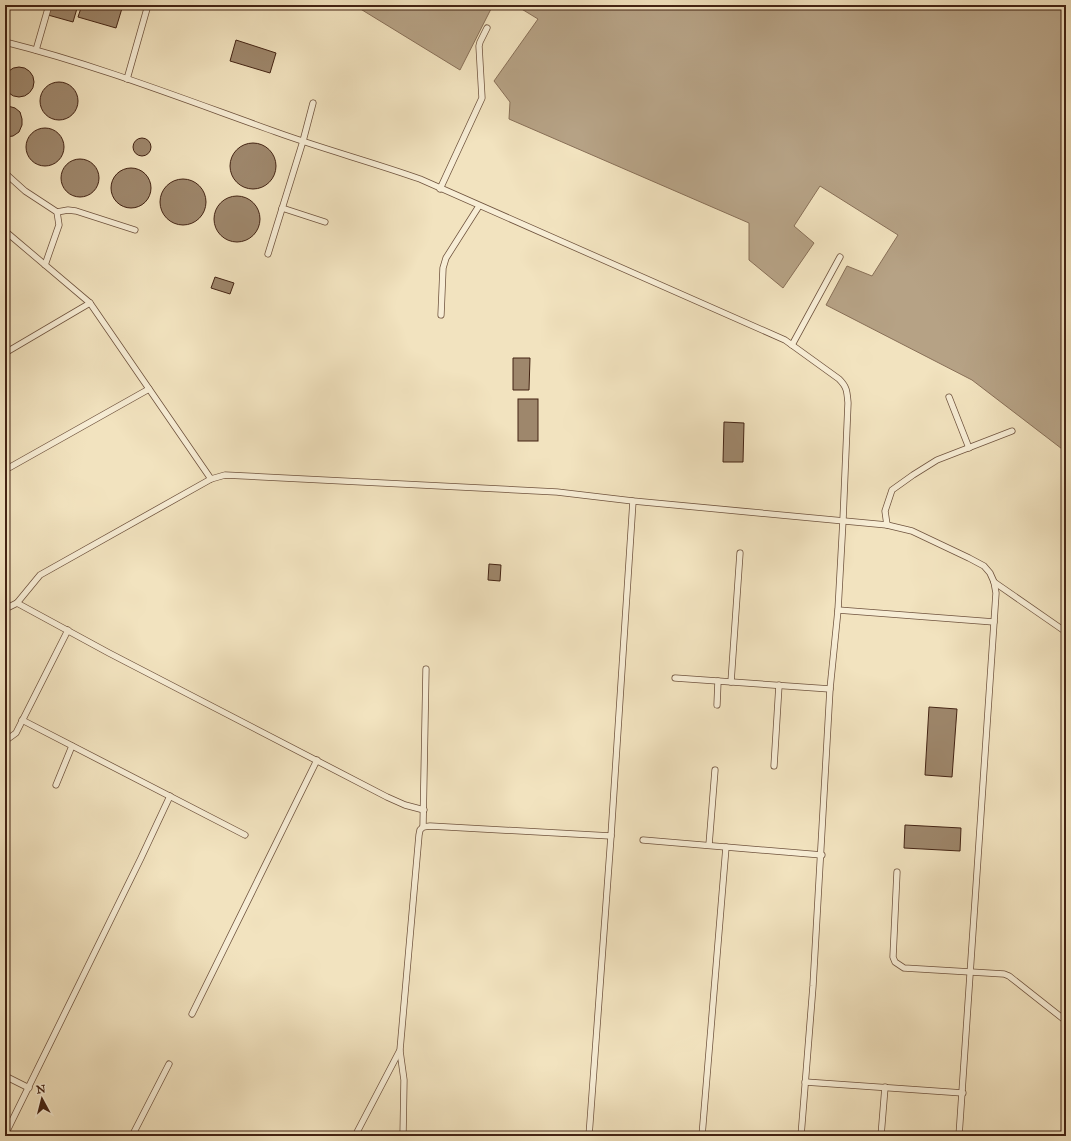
<svg xmlns="http://www.w3.org/2000/svg" width="1071" height="1141" viewBox="0 0 1071 1141" font-family="'IM FELL Great Primer',serif">
	<rect width="100%" height="100%" fill="#f2e3bf"/>
	<filter id="stains"><feTurbulence type="fractalNoise" baseFrequency=".005" numOctaves="4"/><feColorMatrix values="0 0 0 0 .2 0 0 0 0 .09 0 0 0 0 .02 0 0 0 .5 -.17"/></filter>
	<radialGradient id="worn" r=".72"><stop offset=".6" stop-color="#630" stop-opacity="0"/><stop offset="1" stop-color="#630" stop-opacity=".3"/></radialGradient>
	<!-- water -->
	<g fill="#b6a285" stroke="#886f57">
		<polygon points="354,5 493,5 460,70"/>
		<polygon points="515,5 1066,5 1066,452 972,380 826,305 847,266 872,276 898,235 820,186 794,226 814,243 783,288 749,260 749,223 509,119 510,102 494,81 538,19"/>
	</g>
	<!-- building -->
	<g fill="#9e876c" stroke="#432313">
		<polygon points="51,5 78,5 73,22 48,15"/>
		<polygon points="82,5 123,5 116,28 78,17"/>
		<polygon points="236,40 276,53 270,73 230,61"/>
		<circle cx="19" cy="82" r="15"/>
		<circle cx="59" cy="101" r="19"/>
		<polygon points="5,106 8,106 15,108 20,112 22,119 22,125 19,132 13,136 6,137 5,136"/>
		<circle cx="45" cy="147" r="19"/>
		<circle cx="142" cy="147" r="9"/>
		<circle cx="253" cy="166" r="23"/>
		<circle cx="80" cy="178" r="19"/>
		<circle cx="131" cy="188" r="20"/>
		<circle cx="183" cy="202" r="23"/>
		<circle cx="237" cy="219" r="23"/>
		<polygon points="215,277 234,283 230,294 211,288"/>
		<polygon points="513,358 530,358 529,390 513,390"/>
		<rect x="518" y="399" width="20" height="42"/>
		<polygon points="724,422 744,423 743,462 723,462"/>
		<polygon points="489,564 501,565 500,581 488,580"/>
		<polygon points="929,707 957,709 952,777 925,775"/>
		<polygon points="905,825 961,828 960,851 904,848"/>
	</g>
	<g fill="none" stroke-linecap="round" stroke-linejoin="round">
		<defs>
			<g id="lane">
				<path d="M5 42C97 65 186 100 276 132 323 149 372 162 420 179L785 340 839 379C847 387 847 391 848 403L843 520 838 610 830 689 813 986 801 1136"/>
				<polyline points="36,50 49,5"/>
				<polyline points="127,79 148,5"/>
				<polyline points="5,173 25,191 57,212 59,225 45,265"/>
				<polyline points="440,189 482,98 479,46 480,42 487,28"/>
				<polyline points="282,208 325,222"/>
				<polyline points="57,212 68,210 76,211 135,230"/>
				<polyline points="5,231 90,303 211,479"/>
				<polyline points="268,254 303,141 313,103"/>
				<polyline points="441,315 443,268 446,258 479,206"/>
				<polyline points="792,345 840,257"/>
				<polyline points="5,353 90,303"/>
				<polyline points="949,397 969,448"/>
				<polyline points="5,470 149,389"/>
				<polyline points="887,525 885,511 892,490 913,475 937,460 1012,431"/>
				<polyline points="994,582 1066,632"/>
				<polyline points="17,603 109,653 387,797 405,805 424,810"/>
				<polyline points="5,609 17,603 40,575 211,479 225,475 557,492 633,501 887,525 912,531 969,558 984,566 990,573 994,582 996,593 959,1136"/>
				<polyline points="838,610 994,622"/>
				<polyline points="675,678 830,689"/>
				<polyline points="731,682 740,553"/>
				<polyline points="717,705 718,681"/>
				<polyline points="22,720 245,835"/>
				<polyline points="5,741 16,733 68,630"/>
				<polyline points="774,766 779,685"/>
				<polyline points="56,785 72,746"/>
				<polyline points="423,827 426,669"/>
				<polyline points="643,840 822,855"/>
				<polyline points="709,845 715,770"/>
				<polyline points="897,872 893,957 895,962 904,968 1004,974 1009,976 1066,1021"/>
				<polyline points="192,1014 317,760"/>
				<polyline points="400,1051 404,1080 403,1136"/>
				<polyline points="5,1076 29,1088"/>
				<polyline points="805,1082 963,1093"/>
				<polyline points="5,1135 141,858 170,796"/>
				<polyline points="132,1136 169,1064"/>
				<polyline points="355,1136 400,1050 419,835 420,830 423,827 430,826 611,836 633,501"/>
				<polyline points="589,1136 611,836"/>
				<polyline points="702,1136 726,847"/>
				<polyline points="881,1136 885,1087"/>
			</g>
		</defs>
		<!-- lane casing -->
		<use href="#lane" stroke="#6f533e" stroke-width="7"/>
		<!-- lane -->
		<use href="#lane" stroke="#f7edd5" stroke-width="5.5"/>
	</g>
	<!-- margin -->
	<rect width="1071" height="1141" fill="none" stroke="#f2e3bf" stroke-width="20"/>
	<rect x="6" y="6" width="1059" height="1129" fill="none" stroke="#432313" stroke-width="2"/>
	<rect x="10" y="10" width="1051" height="1121" fill="none" stroke="#432313"/>
	<!-- north arrow -->
	<g transform="translate(42 1099) rotate(353)" stroke="#f7edd5" stroke-width="3" paint-order="stroke">
	<path d="M0-3L7 15L0 10L-7 15Z" fill="#432313"/>
	<text y="-6" font-size="11" font-weight="bold" text-anchor="middle" fill="#432313">N</text>
	</g>
	<rect width="100%" height="100%" filter="url(#stains)"/>
	<rect width="100%" height="100%" fill="url(#worn)"/>
</svg>
